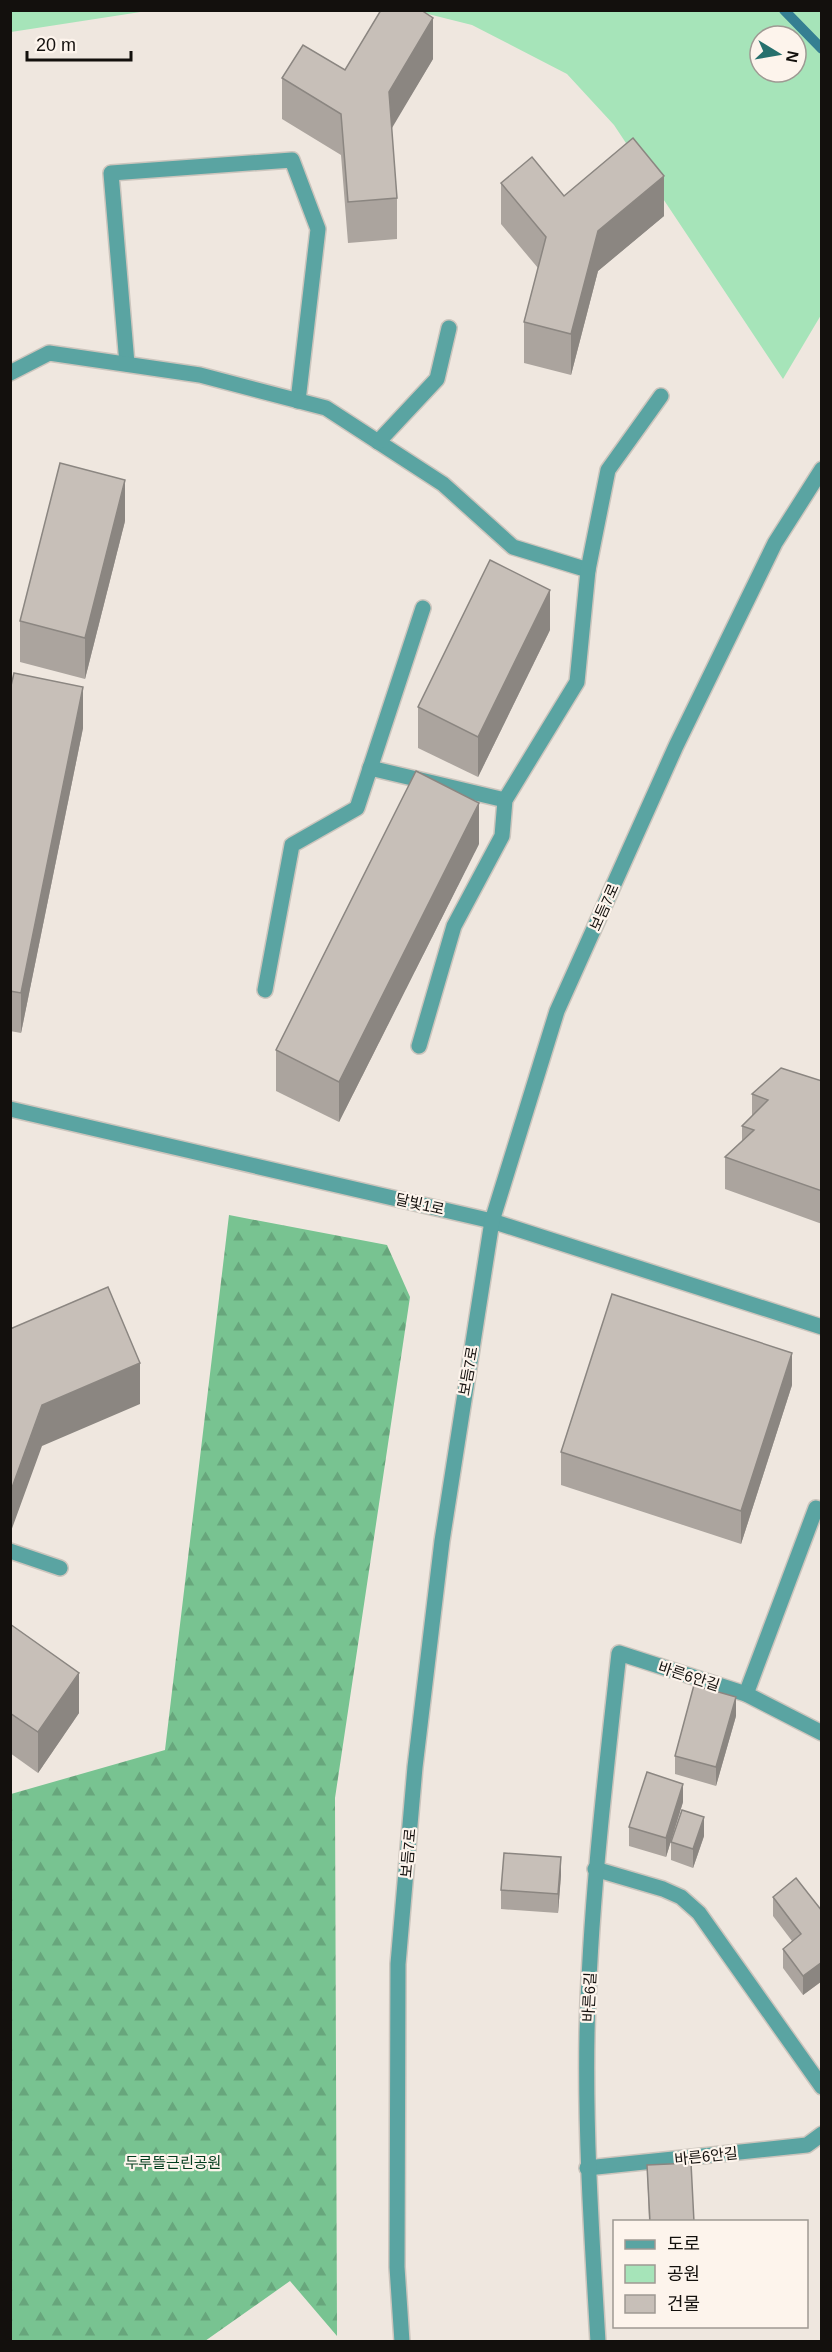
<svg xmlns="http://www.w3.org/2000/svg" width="832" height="2352" viewBox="0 0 832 2352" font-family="Arial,'Noto Sans KR',sans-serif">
	<defs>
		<pattern id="forest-firs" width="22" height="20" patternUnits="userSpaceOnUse" patternTransform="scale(1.5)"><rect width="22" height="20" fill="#78c391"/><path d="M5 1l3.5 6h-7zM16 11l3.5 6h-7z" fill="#67a67c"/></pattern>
	</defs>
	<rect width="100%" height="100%" fill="#efe7df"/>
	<!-- green -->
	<g fill="#a6e4b9" fill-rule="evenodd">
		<polygon points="11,10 147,10 147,11 11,32"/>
		<path d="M416 11H821V315L783 379 614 125 567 74 472 25ZM760 36H796V72H760Z"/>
	</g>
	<!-- forest -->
	<polygon fill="url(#forest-firs)" points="229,1215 387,1245 410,1297 335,1798 337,2336 290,2281 205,2341 11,2341 11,1794 165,1750"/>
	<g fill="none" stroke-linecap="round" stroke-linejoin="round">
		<!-- stream -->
		<polyline stroke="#357f92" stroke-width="10" points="784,10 822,49"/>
		<defs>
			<g id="service">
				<polyline points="127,364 111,173 292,160 318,229 298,401"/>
				<polyline points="10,373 49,353 200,375 326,408 443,484 513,547 588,570"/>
				<polyline points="378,442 437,379 449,328"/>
				<polyline points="370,768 505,800"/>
				<polyline points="265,990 292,845 357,808 423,608"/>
				<polyline points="419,1046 454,926 502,836 505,800 577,682 588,570 608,470 661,396"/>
				<polyline points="10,1551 60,1568"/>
			</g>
			<g id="minor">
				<polyline points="10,1109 492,1221 822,1327"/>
				<polyline points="746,1694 816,1508 822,1510"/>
				<polyline points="595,1869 663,1889 681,1897 699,1913 822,2087"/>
				<polyline points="587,2168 807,2145 822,2134"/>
				<path d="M598 2342C592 2239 585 2136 587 2033 590 1906 605 1780 619 1653L746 1694 822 1733"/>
			</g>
			<polyline id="tertiary" points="402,2342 397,2267 398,1964 415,1767 442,1541 492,1221 557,1011 676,746 775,543 822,469"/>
		</defs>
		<!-- service casing -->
		<use href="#service" stroke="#ccc5bd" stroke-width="18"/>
		<!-- minor casing -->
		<use href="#minor" stroke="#ccc5bd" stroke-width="18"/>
		<!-- tertiary casing -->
		<use href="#tertiary" stroke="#ccc5bd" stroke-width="18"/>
		<!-- service -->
		<use href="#service" stroke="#5aa4a2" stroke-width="15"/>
		<!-- minor -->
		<use href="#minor" stroke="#5aa4a2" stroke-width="15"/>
		<!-- tertiary -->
		<use href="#tertiary" stroke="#5aa4a2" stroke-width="15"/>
	</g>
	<!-- wall -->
	<g fill="#aba49e">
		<polygon points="433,59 391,128 397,198 397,239 348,243 341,155 282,119 282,78"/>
		<polygon points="501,183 664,216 598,271 571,375 524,363 524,322 538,268 501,224"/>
		<polygon points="125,521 85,679 20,662 20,621"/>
		<polygon points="550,630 478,777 418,748 418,707"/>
		<polygon points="10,690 83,728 21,1033 10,1031"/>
		<polygon points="479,844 339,1122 276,1091 276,1050"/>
		<polygon points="822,1081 822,1224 725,1189 725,1157 742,1141 742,1126 752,1116 752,1094"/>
		<polygon points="792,1385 741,1544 561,1485 561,1452"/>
		<polygon points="10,1624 79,1713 38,1773 10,1753"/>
		<polygon points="736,1716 716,1786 675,1774 675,1756"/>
		<polygon points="683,1802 666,1857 629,1846 629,1827"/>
		<polygon points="704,1836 693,1868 671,1860 671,1842"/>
		<polygon points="561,1875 558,1913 501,1909 501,1890"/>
		<polygon points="773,1897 822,1911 822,1981 803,1995 783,1968 783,1949 792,1941 773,1916"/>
		<polygon points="647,2165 694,2222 649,2222"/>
	</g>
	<!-- shaded-wall -->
	<g fill="#8b8681">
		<polygon points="433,18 433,59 389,133 389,92"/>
		<polygon points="664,176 664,216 598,271 571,375 571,334 598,231"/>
		<polygon points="125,480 125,521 85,679 85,638"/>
		<polygon points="550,590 550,630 478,777 478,737"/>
		<polygon points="83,687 83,728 21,1033 21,993"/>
		<polygon points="479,803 479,844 339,1122 339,1082"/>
		<polygon points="792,1353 792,1385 741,1544 741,1511"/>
		<polygon points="140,1363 140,1404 42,1446 10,1534 10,1493 42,1405"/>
		<polygon points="79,1673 79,1713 38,1773 38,1732"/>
		<polygon points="736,1697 736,1716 716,1786 716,1767"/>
		<polygon points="683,1784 683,1802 666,1857 666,1838"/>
		<polygon points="704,1817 704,1836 693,1868 693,1849"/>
		<polygon points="561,1857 561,1875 558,1913 558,1894"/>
		<polygon points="822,1962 822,1981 803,1995 803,1976"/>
	</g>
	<!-- building -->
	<g fill="#c7bfb8" stroke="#8b8681" stroke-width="1.5">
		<polygon points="381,10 421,10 433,18 389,92 397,198 348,202 341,114 282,78 303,45 345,70"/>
		<polygon points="633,138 664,176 598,231 571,334 524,322 546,237 501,183 532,157 564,196"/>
		<polygon points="60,463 125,480 85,638 20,621"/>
		<polygon points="490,560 550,590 478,737 418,707"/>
		<polygon points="14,673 83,687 21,993 10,991 10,690"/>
		<polygon points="416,771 479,803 339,1082 276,1050"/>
		<polygon points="781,1068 822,1081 822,1191 725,1157 754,1130 742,1126 768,1100 752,1094"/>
		<polygon points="108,1287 140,1363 42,1405 10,1493 10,1329"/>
		<polygon points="612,1294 792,1353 741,1511 561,1452"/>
		<polygon points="10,1624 79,1673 38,1732 10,1713"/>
		<polygon points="694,1685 736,1697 716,1767 675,1756"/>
		<polygon points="647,1772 683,1784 666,1838 629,1827"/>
		<polygon points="682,1810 704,1817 693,1849 671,1842"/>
		<polygon points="504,1853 561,1857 558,1894 501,1890"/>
		<polygon points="796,1878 822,1911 822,1962 803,1976 783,1949 801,1934 773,1897"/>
		<polygon points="691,2163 694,2222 650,2222 647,2165"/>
	</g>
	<g text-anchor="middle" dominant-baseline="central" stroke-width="4.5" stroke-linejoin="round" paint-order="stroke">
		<!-- street labels -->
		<g font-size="15" fill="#13100d" stroke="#fdf4ec">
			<text transform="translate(604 907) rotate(-66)">보듬7로</text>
			<text transform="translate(420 1204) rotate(13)">달빛1로</text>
			<text transform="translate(468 1371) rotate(-80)">보듬7로</text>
			<text transform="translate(689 1676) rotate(18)">바른6안길</text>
			<text transform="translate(408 1853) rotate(-85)">보듬7로</text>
			<text transform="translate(589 1997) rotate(-87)">바른6길</text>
			<text transform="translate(706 2156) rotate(-6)">바른6안길</text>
		</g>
		<!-- park labels -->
		<g font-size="15" fill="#003c1c" stroke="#fdf4ec">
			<text x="173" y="2162">두루뜰근린공원</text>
		</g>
	</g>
	<!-- border -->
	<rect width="832" height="2352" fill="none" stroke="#13100d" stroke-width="24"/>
	<!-- legend -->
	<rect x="613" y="2220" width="195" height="108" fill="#fdf4ec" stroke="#9f9993" stroke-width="1.5"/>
	<rect x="625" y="2240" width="30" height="9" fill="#5aa4a2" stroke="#9f9993" stroke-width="1.5"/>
	<text x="667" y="2250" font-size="18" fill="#13100d">도로</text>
	<rect x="625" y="2265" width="30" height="18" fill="#a6e4b9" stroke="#9f9993" stroke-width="1.5"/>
	<text x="667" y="2280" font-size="18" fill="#13100d">공원</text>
	<rect x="625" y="2295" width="30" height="18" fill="#c7bfb8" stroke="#9f9993" stroke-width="1.5"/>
	<text x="667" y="2310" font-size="18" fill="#13100d">건물</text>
	<!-- north arrow -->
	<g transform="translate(778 54) rotate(101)"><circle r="28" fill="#fdf4ec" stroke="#9f9993" stroke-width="1.5"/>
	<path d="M0-4.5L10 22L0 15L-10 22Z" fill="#26706d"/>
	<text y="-9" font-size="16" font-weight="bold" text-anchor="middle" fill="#13100d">N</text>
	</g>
	<!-- scale -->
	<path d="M27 51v9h104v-9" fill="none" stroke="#13100d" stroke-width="3"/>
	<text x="36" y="51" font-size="18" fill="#13100d" stroke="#fdf4ec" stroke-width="4.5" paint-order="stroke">20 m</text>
</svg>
